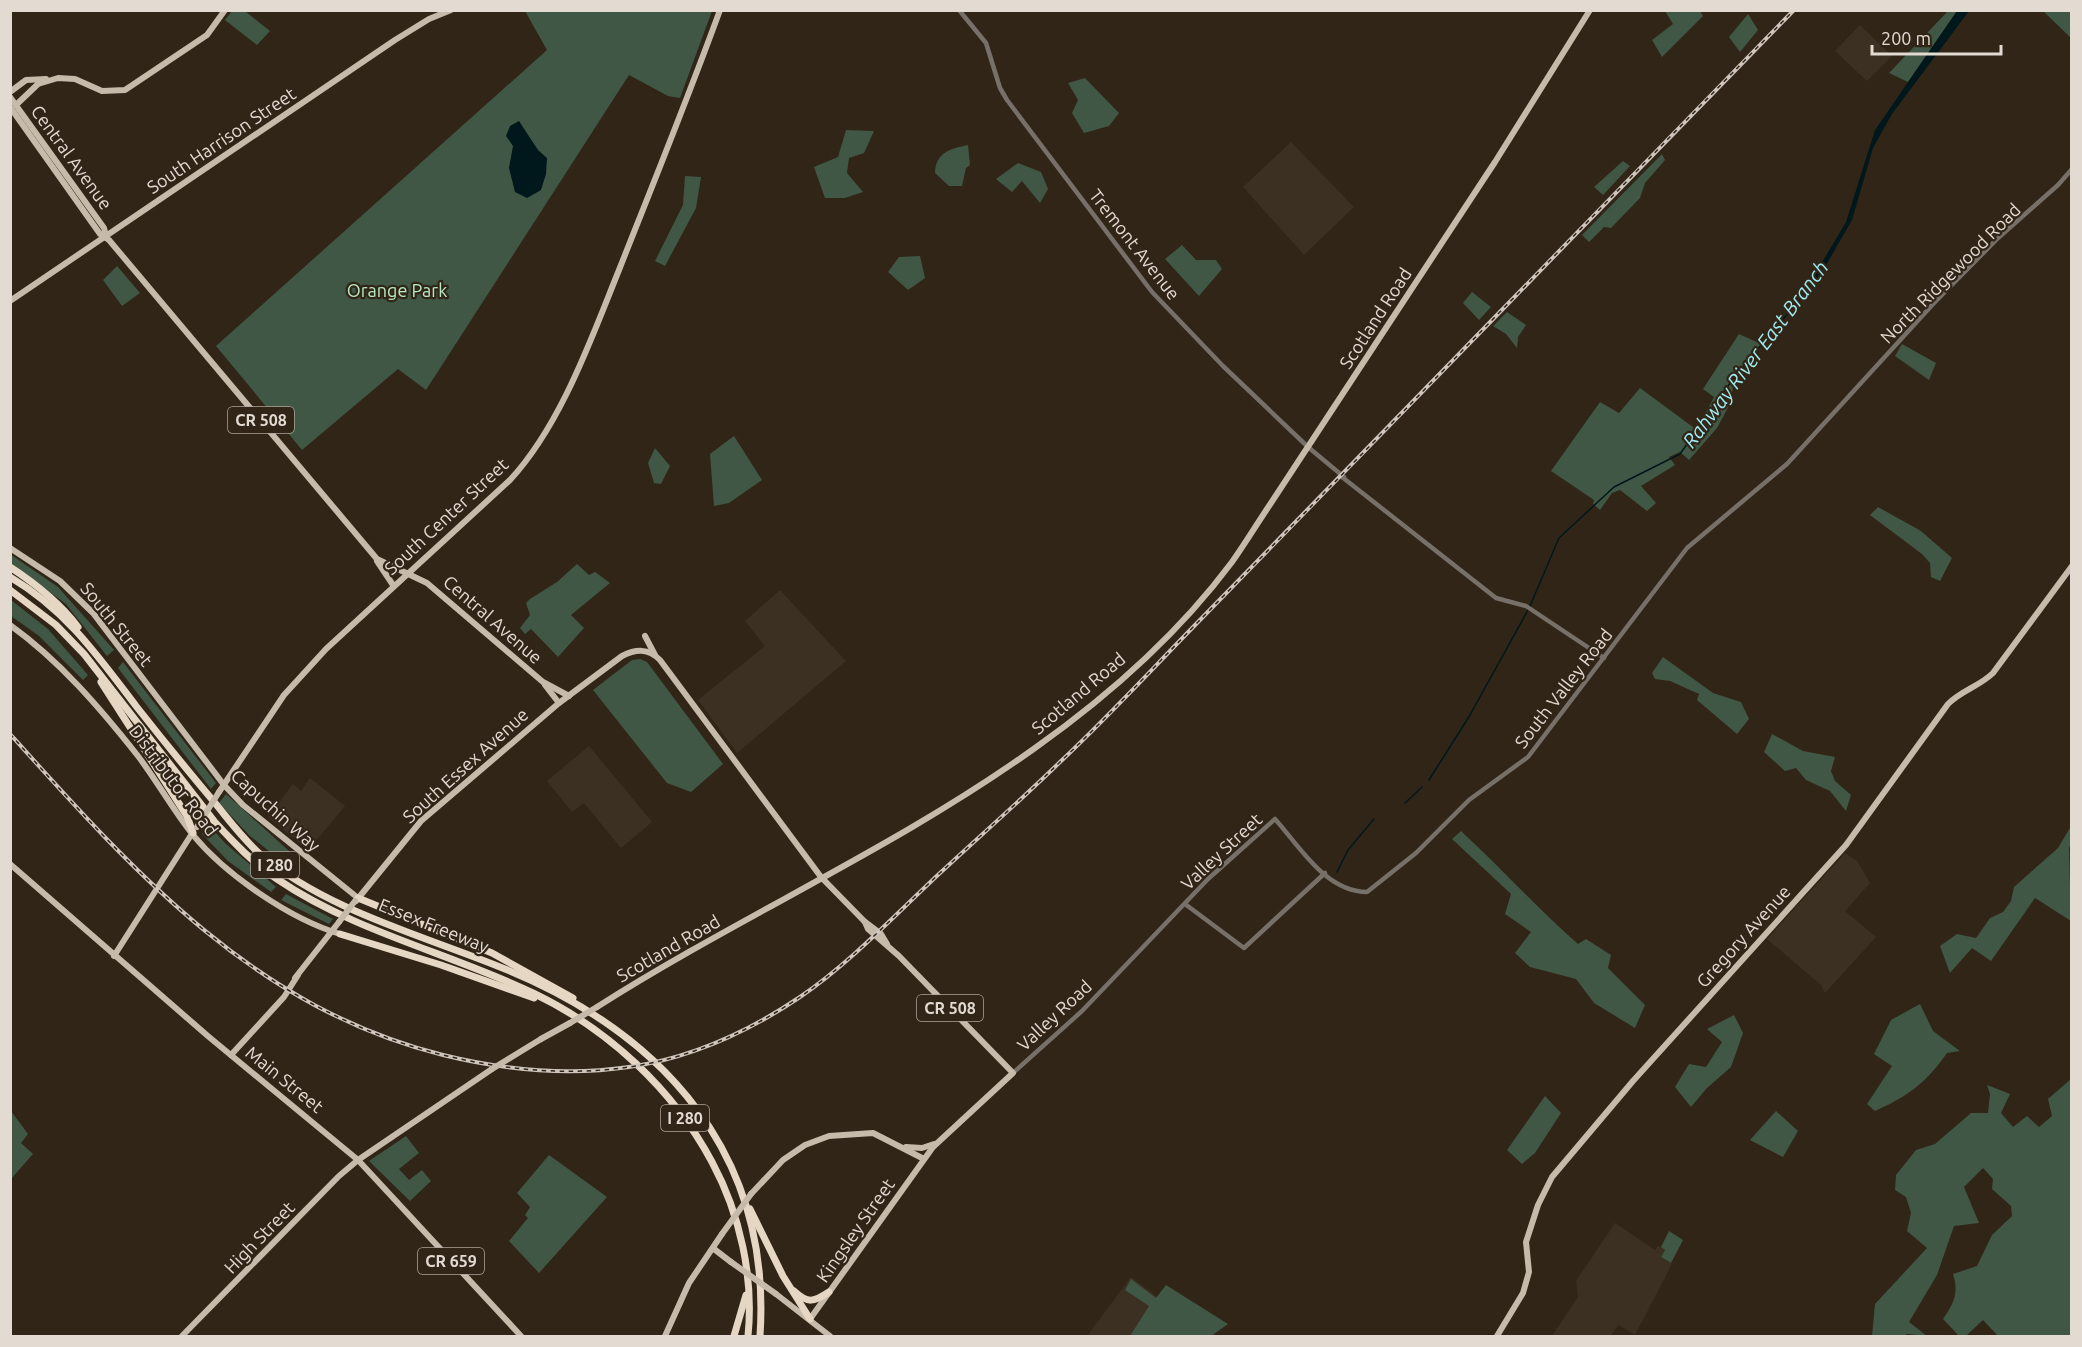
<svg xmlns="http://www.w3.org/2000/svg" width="2082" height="1347" viewBox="0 0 2082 1347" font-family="Ubuntu,sans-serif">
	<rect width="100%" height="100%" fill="#312517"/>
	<!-- education -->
	<g fill="#3b3022">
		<polygon points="1860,25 1892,56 1867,81 1835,51"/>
		<polygon points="1291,142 1354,207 1304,255 1243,187"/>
		<polygon points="780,590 846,661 737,753 698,700 765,646 745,621"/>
		<polygon points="589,746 652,822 621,848 584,803 572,812 547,781"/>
		<polygon points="310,778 345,806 308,850 268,817 293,784 301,791"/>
		<polygon points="1845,853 1857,861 1870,883 1845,911 1876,937 1825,993 1821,985 1767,939"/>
		<polygon points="1615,1223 1655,1250 1658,1246 1661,1247 1665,1250 1661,1257 1672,1264 1635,1335 1619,1325 1610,1336 1552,1336 1578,1297 1576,1281"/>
		<polygon points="1131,1277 1156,1296 1216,1335 1087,1336"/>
	</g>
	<!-- green -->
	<g fill="#3f5744">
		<polygon points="232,11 245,11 270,31 257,45 225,20"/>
		<polygon points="525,11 712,11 680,98 668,96 629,75 426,390 398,369 302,450 216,346 547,50"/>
		<polygon points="1665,11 1700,11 1703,16 1662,57 1652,40 1673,24"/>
		<polygon points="1948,11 1957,11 1908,82 1889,73"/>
		<polygon points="2043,11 2071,11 2071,38"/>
		<polygon points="1748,14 1758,30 1740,52 1729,37"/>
		<polygon points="1085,78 1119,113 1109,126 1084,133 1072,113 1078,100 1068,83"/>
		<polygon points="846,130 874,131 864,153 849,158 847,173 863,192 845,198 825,198 814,167 838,157"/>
		<path d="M968 145 970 165 966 168 962 186H949L935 173C936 152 950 149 968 145Z"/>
		<polygon points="1662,154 1665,160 1645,183 1640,198 1611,228 1604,227 1589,242 1582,235"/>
		<polygon points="1623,161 1630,166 1603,195 1594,187"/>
		<polygon points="1018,163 1041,172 1048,189 1040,203 1022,181 1012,192 996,179"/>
		<polygon points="685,176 701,177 696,208 665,266 655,261 683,205"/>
		<polygon points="1182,245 1196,260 1216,260 1222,269 1199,296 1165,259"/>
		<polygon points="920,256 925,278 908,290 888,272 899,257"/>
		<polygon points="117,266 140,293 122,306 103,280"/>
		<polygon points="1472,292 1491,307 1479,320 1463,303"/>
		<polygon points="1507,312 1526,325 1518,337 1517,348 1506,334 1493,326"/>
		<polygon points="1739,334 1761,344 1735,376 1730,404 1717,428 1689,460 1680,452 1669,457 1675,465 1641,486 1656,503 1647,511 1620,490 1612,493 1600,510 1593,504 1594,500 1551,471 1600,402 1619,413 1640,388 1697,430 1714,397 1703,389"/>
		<polygon points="1902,344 1936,363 1929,380 1895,356"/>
		<polygon points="734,436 762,480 729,503 714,506 710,454"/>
		<polygon points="655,448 670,466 661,484 654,483 648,463"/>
		<polygon points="1878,507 1921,531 1952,558 1940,581 1931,577 1930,563 1922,554 1870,515"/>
		<polygon points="10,554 58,587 114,650 107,656 66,604 11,564"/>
		<polygon points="577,564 589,575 595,572 610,583 571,615 584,628 558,657 531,629 525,634 520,628 530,615 526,603 530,599 557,582"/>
		<polygon points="11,600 48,629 88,675 83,680 39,636 11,616"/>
		<polygon points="1663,657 1713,693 1741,702 1749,719 1737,734 1697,700 1699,694 1670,681 1655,679 1652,673"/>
		<polygon points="640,659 647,662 723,764 691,792 667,783 593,690 632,660"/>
		<polygon points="123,662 216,783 211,789 118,668"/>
		<polygon points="1772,734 1803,751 1835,757 1831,771 1835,781 1851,795 1846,811 1830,791 1806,780 1796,768 1785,771 1764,752"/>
		<polygon points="226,794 299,860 291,869 249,835 219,803"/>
		<polygon points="207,823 225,843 276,887 271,892 228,861 202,834"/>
		<polygon points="2071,826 2071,844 2069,848 2071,921 2035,898 1991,961 1972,948 1950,973 1940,946 1957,934 1976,938 1990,918 2003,912 2011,901 2014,887 2058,848"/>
		<path d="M1461 831C1501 868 1537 908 1578 944L1586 939 1611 955 1608 968 1645 1005 1635 1028 1594 1003 1576 979 1530 967 1515 953 1531 932 1505 914 1511 894 1452 839Z"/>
		<polygon points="286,894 333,919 329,924 281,900"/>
		<path d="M1920 1004 1933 1031 1960 1051 1947 1053C1927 1082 1907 1097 1875 1111L1867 1104 1892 1066 1874 1054 1891 1020Z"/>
		<polygon points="1734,1015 1743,1033 1731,1067 1707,1088 1691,1107 1675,1087 1689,1064 1706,1067 1722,1042 1707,1029"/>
		<path d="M2071 1079V1336H1998L1983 1320 1966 1336H1959L1943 1319C1954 1303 1959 1293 1953 1274L1977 1266 1992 1235 2012 1216 2011 1206 1992 1189 1993 1179 1983 1168 1964 1187 1979 1223 1954 1226 1937 1275 1909 1322 1927 1336 1907 1334 1904 1336H1872L1875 1304 1927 1248 1907 1231 1911 1213 1906 1197 1895 1190 1896 1175 1916 1150 1935 1144 1971 1113H1988L1990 1094 1987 1085 2010 1094 2001 1113 2013 1127 2027 1116 2039 1127 2052 1116 2048 1099Z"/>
		<polygon points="1545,1096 1561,1113 1535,1153 1522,1164 1507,1150"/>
		<polygon points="11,1111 28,1134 21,1143 33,1154 11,1179"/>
		<polygon points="1776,1111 1798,1131 1783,1157 1750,1140"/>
		<polygon points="406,1136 419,1153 399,1169 409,1180 422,1170 431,1181 410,1201 369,1161"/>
		<polygon points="549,1155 607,1197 539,1273 509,1241 528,1218 525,1215 530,1207 517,1193"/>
		<polygon points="1669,1231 1683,1240 1671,1263 1661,1257 1665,1250 1661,1247"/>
		<polygon points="1131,1279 1156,1298 1166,1285 1228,1324 1211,1336 1130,1336 1149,1306 1125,1290"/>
	</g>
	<!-- water -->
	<g fill="#00181b">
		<polygon points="1957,11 1969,11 1892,114 1873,148 1852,220 1813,288 1808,286 1846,222 1875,130"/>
		<polygon points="519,121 538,150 547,158 546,174 541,190 527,198 515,192 509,168 513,146 506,136 510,126"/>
	</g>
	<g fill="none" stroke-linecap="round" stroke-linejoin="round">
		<!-- stream -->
		<g stroke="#00181b" stroke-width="1.5">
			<polyline points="1530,606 1559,538 1614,487 1680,454 1735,376 1811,286"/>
			<polyline points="1429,780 1470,715 1528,610"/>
			<polyline points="1405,803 1422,787"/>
			<polyline points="1337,872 1348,850 1374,819"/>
		</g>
		<!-- minor -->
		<g stroke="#767069" stroke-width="4.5">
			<polyline points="959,10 986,43 1000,88 1007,100 1152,292 1223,366 1308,447 1344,477"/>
			<polyline points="1342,477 1496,598 1526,606 1604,658"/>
			<polyline points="1185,904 1244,948 1325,873"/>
			<path d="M1013 1073 1082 1011 1208 879 1275 819C1300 847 1326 892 1367 892L1416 853 1469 800 1528 757 1687 548 1787 464 1934 303 1998 238 2058 185 2072 169"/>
		</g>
		<!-- major -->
		<g stroke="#c6baaa" stroke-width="6">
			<polyline points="10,92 26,80 46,79"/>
			<polyline points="10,97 104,228 106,236"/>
			<polyline points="16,105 38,84 58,78 75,79 102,91 125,90 207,35 225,10"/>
			<polyline points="10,107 100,234 109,240 377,559 427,583 543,682 569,696"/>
			<polyline points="10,301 395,40 429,19 451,10"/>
			<polyline points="10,548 60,581 93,613 224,785 243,805 358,898"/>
			<polyline points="377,561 393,585"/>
			<path d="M10 625C60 661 100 708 138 756 157 781 173 810 193 835 226 875 290 919 340 934"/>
			<polyline points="645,636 655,655"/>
			<polyline points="545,685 559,703"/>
			<path d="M219 792 284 695 326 649 510 480C561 425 591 339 619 270 653 184 688 98 720 10"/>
			<polyline points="10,864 209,1037 358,1160 521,1336"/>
			<path d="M356 901 421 821 559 703 622 656C636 649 648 648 660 660L821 877 865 922 881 934 887 944"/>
			<polyline points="114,956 193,832"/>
			<polyline points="295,978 339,922"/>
			<path d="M597 1007C740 916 897 847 1035 748 1107 697 1179 633 1232 562 1244 545 1255 527 1267 509L1495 162 1590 10"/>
			<polyline points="541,1039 570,1023"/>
			<polyline points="231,1055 284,997 298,975"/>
			<polyline points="906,1147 922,1148 934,1144"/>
			<polyline points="751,1194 783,1160 805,1145 829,1136 873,1133 924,1159"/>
			<polyline points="714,1249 731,1262"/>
			<polyline points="776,1294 830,1336"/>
			<polyline points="810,1319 933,1147 1013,1073 899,956 868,929 865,922"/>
			<polyline points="182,1336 339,1176 358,1160 492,1069"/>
			<polyline points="665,1336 689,1283 722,1234"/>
			<path d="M1497 1336 1523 1293 1529 1272 1526 1242 1538 1205 1552 1177 1633 1081 1846 845 1948 704C1962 690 1980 686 1993 673L2072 566"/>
		</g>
		<!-- highway -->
		<g stroke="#e5d7c4" stroke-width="7">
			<path d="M10 567C36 584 59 602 78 627"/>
			<path d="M10 577C66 610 98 656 136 706 162 739 188 771 215 803 229 820 243 839 260 854 327 911 425 936 505 969 666 1035 772 1156 760 1336"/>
			<path d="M10 590 56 625 84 654 214 821C233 842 253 863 277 879 355 932 450 953 533 993 608 1029 673 1089 712 1162 740 1214 754 1277 748 1336"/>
			<polyline points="101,682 187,816 193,833"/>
			<polyline points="358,898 492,953 573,998"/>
			<polyline points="340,934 441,965 534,998"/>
			<polyline points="750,1209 783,1276 810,1319"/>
			<path d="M794 1291C808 1304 814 1302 829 1292"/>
			<polyline points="734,1336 746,1295"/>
		</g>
		<defs>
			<path id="rail" d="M10 734C135 873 255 1008 443 1055 504 1070 567 1076 629 1067 691 1058 748 1032 800 997 851 962 895 915 940 873 980 836 1021 800 1060 762 1108 717 1153 668 1199 621 1398 418 1595 213 1794 10"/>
		</defs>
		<!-- rail casing -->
		<use href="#rail" stroke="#cec5bc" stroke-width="4"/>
		<!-- rail -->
		<use href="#rail" stroke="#312517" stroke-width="1.5" stroke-dasharray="4.5" stroke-linecap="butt"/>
		<!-- major-bridge -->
		<g stroke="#c6baaa" stroke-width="6">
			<polyline points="197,827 219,792"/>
			<polyline points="339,922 355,901"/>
			<polyline points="570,1023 597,1007"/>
			<polyline points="492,1069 541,1039"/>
			<polyline points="722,1234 751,1194"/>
			<polyline points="731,1262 776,1294"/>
		</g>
	</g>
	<g text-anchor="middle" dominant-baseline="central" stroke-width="4.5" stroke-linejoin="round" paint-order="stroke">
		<!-- shield labels -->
		<g fill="#312517" stroke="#aea49a" stroke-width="1.5">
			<rect x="228" y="407" width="66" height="26" rx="4.5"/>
			<rect x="251" y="852" width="48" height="26" rx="4.5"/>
			<rect x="917" y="995" width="66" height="26" rx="4.5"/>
			<rect x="661" y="1105" width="48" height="26" rx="4.5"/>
			<rect x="418" y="1248" width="66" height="26" rx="4.5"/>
		</g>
		<g font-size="16" font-weight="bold" fill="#e3dad2">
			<text x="261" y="420">CR 508</text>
			<text x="275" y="865">I 280</text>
			<text x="950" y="1008">CR 508</text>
			<text x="685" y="1118">I 280</text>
			<text x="451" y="1261">CR 659</text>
		</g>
		<!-- street labels -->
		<g font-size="18" fill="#e3dad2" stroke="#312517">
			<text transform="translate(221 140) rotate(-34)">South Harrison Street</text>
			<text transform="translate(72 157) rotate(54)">Central Avenue</text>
			<text transform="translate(1135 244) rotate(52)">Tremont Avenue</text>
			<text transform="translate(1950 273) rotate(-45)">North Ridgewood Road</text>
			<text transform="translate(1375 318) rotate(-57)">Scotland Road</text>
			<text transform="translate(446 516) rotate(-43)">South Center Street</text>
			<text transform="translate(493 619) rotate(41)">Central Avenue</text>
			<text transform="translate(117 624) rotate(51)">South Street</text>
			<text transform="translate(1563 688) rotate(-52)">South Valley Road</text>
			<text transform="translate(1078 693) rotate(-40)">Scotland Road</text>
			<text transform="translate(465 765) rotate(-42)">South Essex Avenue</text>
			<text transform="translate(174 780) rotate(53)">Distributor Road</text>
			<text transform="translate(276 810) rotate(42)">Capuchin Way</text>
			<text transform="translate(1221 851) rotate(-43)">Valley Street</text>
			<text transform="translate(434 925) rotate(22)">Essex Freeway</text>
			<text transform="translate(1743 936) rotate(-48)">Gregory Avenue</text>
			<text transform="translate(668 948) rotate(-30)">Scotland Road</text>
			<text transform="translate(1054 1015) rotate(-43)">Valley Road</text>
			<text transform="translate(285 1079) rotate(39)">Main Street</text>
			<text transform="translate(855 1230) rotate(-55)">Kingsley Street</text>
			<text transform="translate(259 1237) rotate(-46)">High Street</text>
		</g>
		<!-- park labels -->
		<g font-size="18" fill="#b7eac3" stroke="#312517">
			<text x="397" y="290">Orange Park</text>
		</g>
		<!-- water labels -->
		<g font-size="20" font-style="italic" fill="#9febf0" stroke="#312517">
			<text transform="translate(1755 354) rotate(-53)">Rahway River East Branch</text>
		</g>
	</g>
	<!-- border -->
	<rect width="2082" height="1347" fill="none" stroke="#e3dad2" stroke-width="24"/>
	<!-- scale -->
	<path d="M1872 45v9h129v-9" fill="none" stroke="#e3dad2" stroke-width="3"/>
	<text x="1881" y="45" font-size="18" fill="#e3dad2" stroke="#312517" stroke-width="4.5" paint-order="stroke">200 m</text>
</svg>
